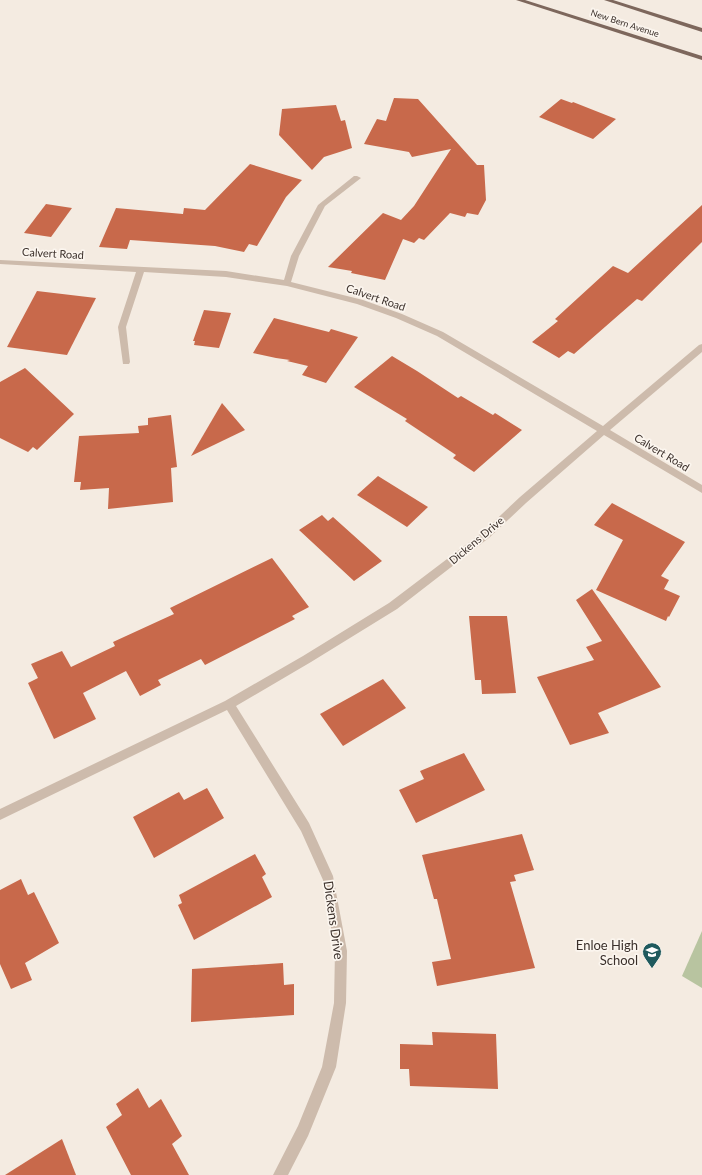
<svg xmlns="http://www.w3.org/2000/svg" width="702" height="1175" viewBox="0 0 702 1175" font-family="Lato,sans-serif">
	<rect width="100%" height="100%" fill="#f4ebe1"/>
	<!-- green -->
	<polygon fill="#b8c4a0" points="702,931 702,988 682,976"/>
	<!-- building -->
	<g fill="#c8694b">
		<polygon points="394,98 418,99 477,165 484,165 486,200 478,215 467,213 465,217 450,213 424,240 419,238 414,243 403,239 385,280 351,273 352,271 328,267 383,213 401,220 414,206 451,149 412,157 409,152 364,144 377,119 386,121"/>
		<polygon points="561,99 572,103 573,102 616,119 593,139 539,117"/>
		<polygon points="336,105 341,121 345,120 352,148 324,157 312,170 279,135 282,109"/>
		<polygon points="250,164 302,180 286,197 257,246 249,244 244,252 215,246 130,240 127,249 99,247 116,208 183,214 184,208 205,210"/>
		<polygon points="46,204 72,208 51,237 24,233"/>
		<polygon points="702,205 702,242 642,301 637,299 574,354 568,351 559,358 532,342 558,321 555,319 613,266 628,273"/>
		<polygon points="37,291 96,298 67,355 7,347"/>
		<polygon points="204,310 231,313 219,348 194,345 195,341 193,341"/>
		<polygon points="274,318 329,332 331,329 358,337 326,383 302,375 308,366 287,361 290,360 276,358 253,353"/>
		<polygon points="392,356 417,371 458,398 461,396 493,415 495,413 522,430 474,472 453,458 456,455 405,421 407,419 354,387"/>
		<polygon points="25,368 74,414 37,450 33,447 28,452 0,438 0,382"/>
		<polygon points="222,403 245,430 191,456"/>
		<polygon points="171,415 177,467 171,468 173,502 108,509 109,488 80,490 81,482 74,482 79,436 139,433 138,426 148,425 148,418"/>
		<polygon points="378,476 428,507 407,527 357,495"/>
		<polygon points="612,503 685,542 661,576 669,580 664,589 680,596 669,617 668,616 666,621 596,590 623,540 594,525"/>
		<polygon points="322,515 328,521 333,517 382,561 354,581 299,530"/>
		<polygon points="272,558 309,607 292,616 295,619 205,665 201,659 158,680 161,685 140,696 126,671 83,693 96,719 54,739 28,683 38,678 31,664 62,651 71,667 115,646 113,642 174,614 170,608"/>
		<polygon points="592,589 661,687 598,713 609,733 570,745 537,677 594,660 586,647 602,641 576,600"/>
		<polygon points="469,616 507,616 516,693 482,694 481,680 475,680"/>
		<polygon points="383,679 406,708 343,746 320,714"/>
		<polygon points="464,753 485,790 416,823 399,790 424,779 420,771"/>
		<polygon points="207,788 224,818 154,858 133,817 179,792 184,800"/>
		<polygon points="522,834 534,870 514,875 516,881 510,882 535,968 437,986 432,962 451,959 437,899 434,899 422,855"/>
		<polygon points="255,854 266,874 262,877 272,897 194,940 178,905 182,903 179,895"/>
		<polygon points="21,879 28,895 34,892 59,943 25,963 32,980 11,989 0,964 0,890"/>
		<polygon points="283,963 284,985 294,984 294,1015 191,1022 192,969"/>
		<polygon points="432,1032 496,1034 498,1089 410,1086 409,1069 400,1069 400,1044 433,1045"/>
		<polygon points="138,1088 149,1108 161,1099 182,1136 172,1144 189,1175 131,1175 106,1127 122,1115 116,1104"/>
		<polygon points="62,1139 76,1175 5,1175"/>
	</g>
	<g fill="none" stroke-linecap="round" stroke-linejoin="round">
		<!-- minor -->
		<polygon fill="#cdbbac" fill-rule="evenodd" points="354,176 357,176 361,178 325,206 299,256 291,282 363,300 402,314 443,332 603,426 699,345 702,344 702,352 610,430 702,485 702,493 604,435 526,503 490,537 397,609 311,662 236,706 309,823 333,876 347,951 346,1003 336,1067 308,1136 288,1175 273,1175 298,1126 322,1067 334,1003 335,951 323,880 301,831 227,710 0,820 0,809 225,701 303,656 389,603 484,531 520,497 597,431 437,336 396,318 357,304 287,286 226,277 144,272 126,327 130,362 129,364 123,364 118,327 136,272 0,264 0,260 226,271 284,280 291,256 318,205"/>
		<!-- primary -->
		<g fill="#7d675c" fill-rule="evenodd">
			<polygon points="516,0 525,0 702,56 702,60"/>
			<polygon points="604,0 613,0 702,28 702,32"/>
		</g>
	</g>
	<!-- icons -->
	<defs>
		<symbol id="school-pin" viewBox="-11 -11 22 30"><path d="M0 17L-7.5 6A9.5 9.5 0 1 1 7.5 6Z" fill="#1f5a5e" stroke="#fbf5ee"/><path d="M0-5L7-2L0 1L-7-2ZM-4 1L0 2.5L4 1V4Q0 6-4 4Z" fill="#fff"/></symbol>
	</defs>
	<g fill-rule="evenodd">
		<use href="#school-pin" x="641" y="941" width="22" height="30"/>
	</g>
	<g text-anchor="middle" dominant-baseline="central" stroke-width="3.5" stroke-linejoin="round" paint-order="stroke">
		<!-- far-street labels -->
		<g font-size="9" fill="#3b302b" stroke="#fbf5ee">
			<text transform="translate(625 23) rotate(18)">New Bern Avenue</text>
		</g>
		<!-- street labels -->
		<g font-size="11" fill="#3b302b" stroke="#fbf5ee">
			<text transform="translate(53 253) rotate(3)">Calvert Road</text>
			<text transform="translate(376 297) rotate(19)">Calvert Road</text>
			<text transform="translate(662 452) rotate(31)">Calvert Road</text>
			<text transform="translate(476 540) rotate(-40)">Dickens Drive</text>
		</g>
		<!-- near-street labels -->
		<g font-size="13" fill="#3b302b" stroke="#fbf5ee">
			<text transform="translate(334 920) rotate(82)">Dickens Drive</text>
		</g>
		<!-- near-poi labels -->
		<g font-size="13" fill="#3b302b" stroke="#fbf5ee" text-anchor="end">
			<text x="638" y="945">Enloe High<tspan x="638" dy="15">School</tspan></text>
		</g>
	</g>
</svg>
